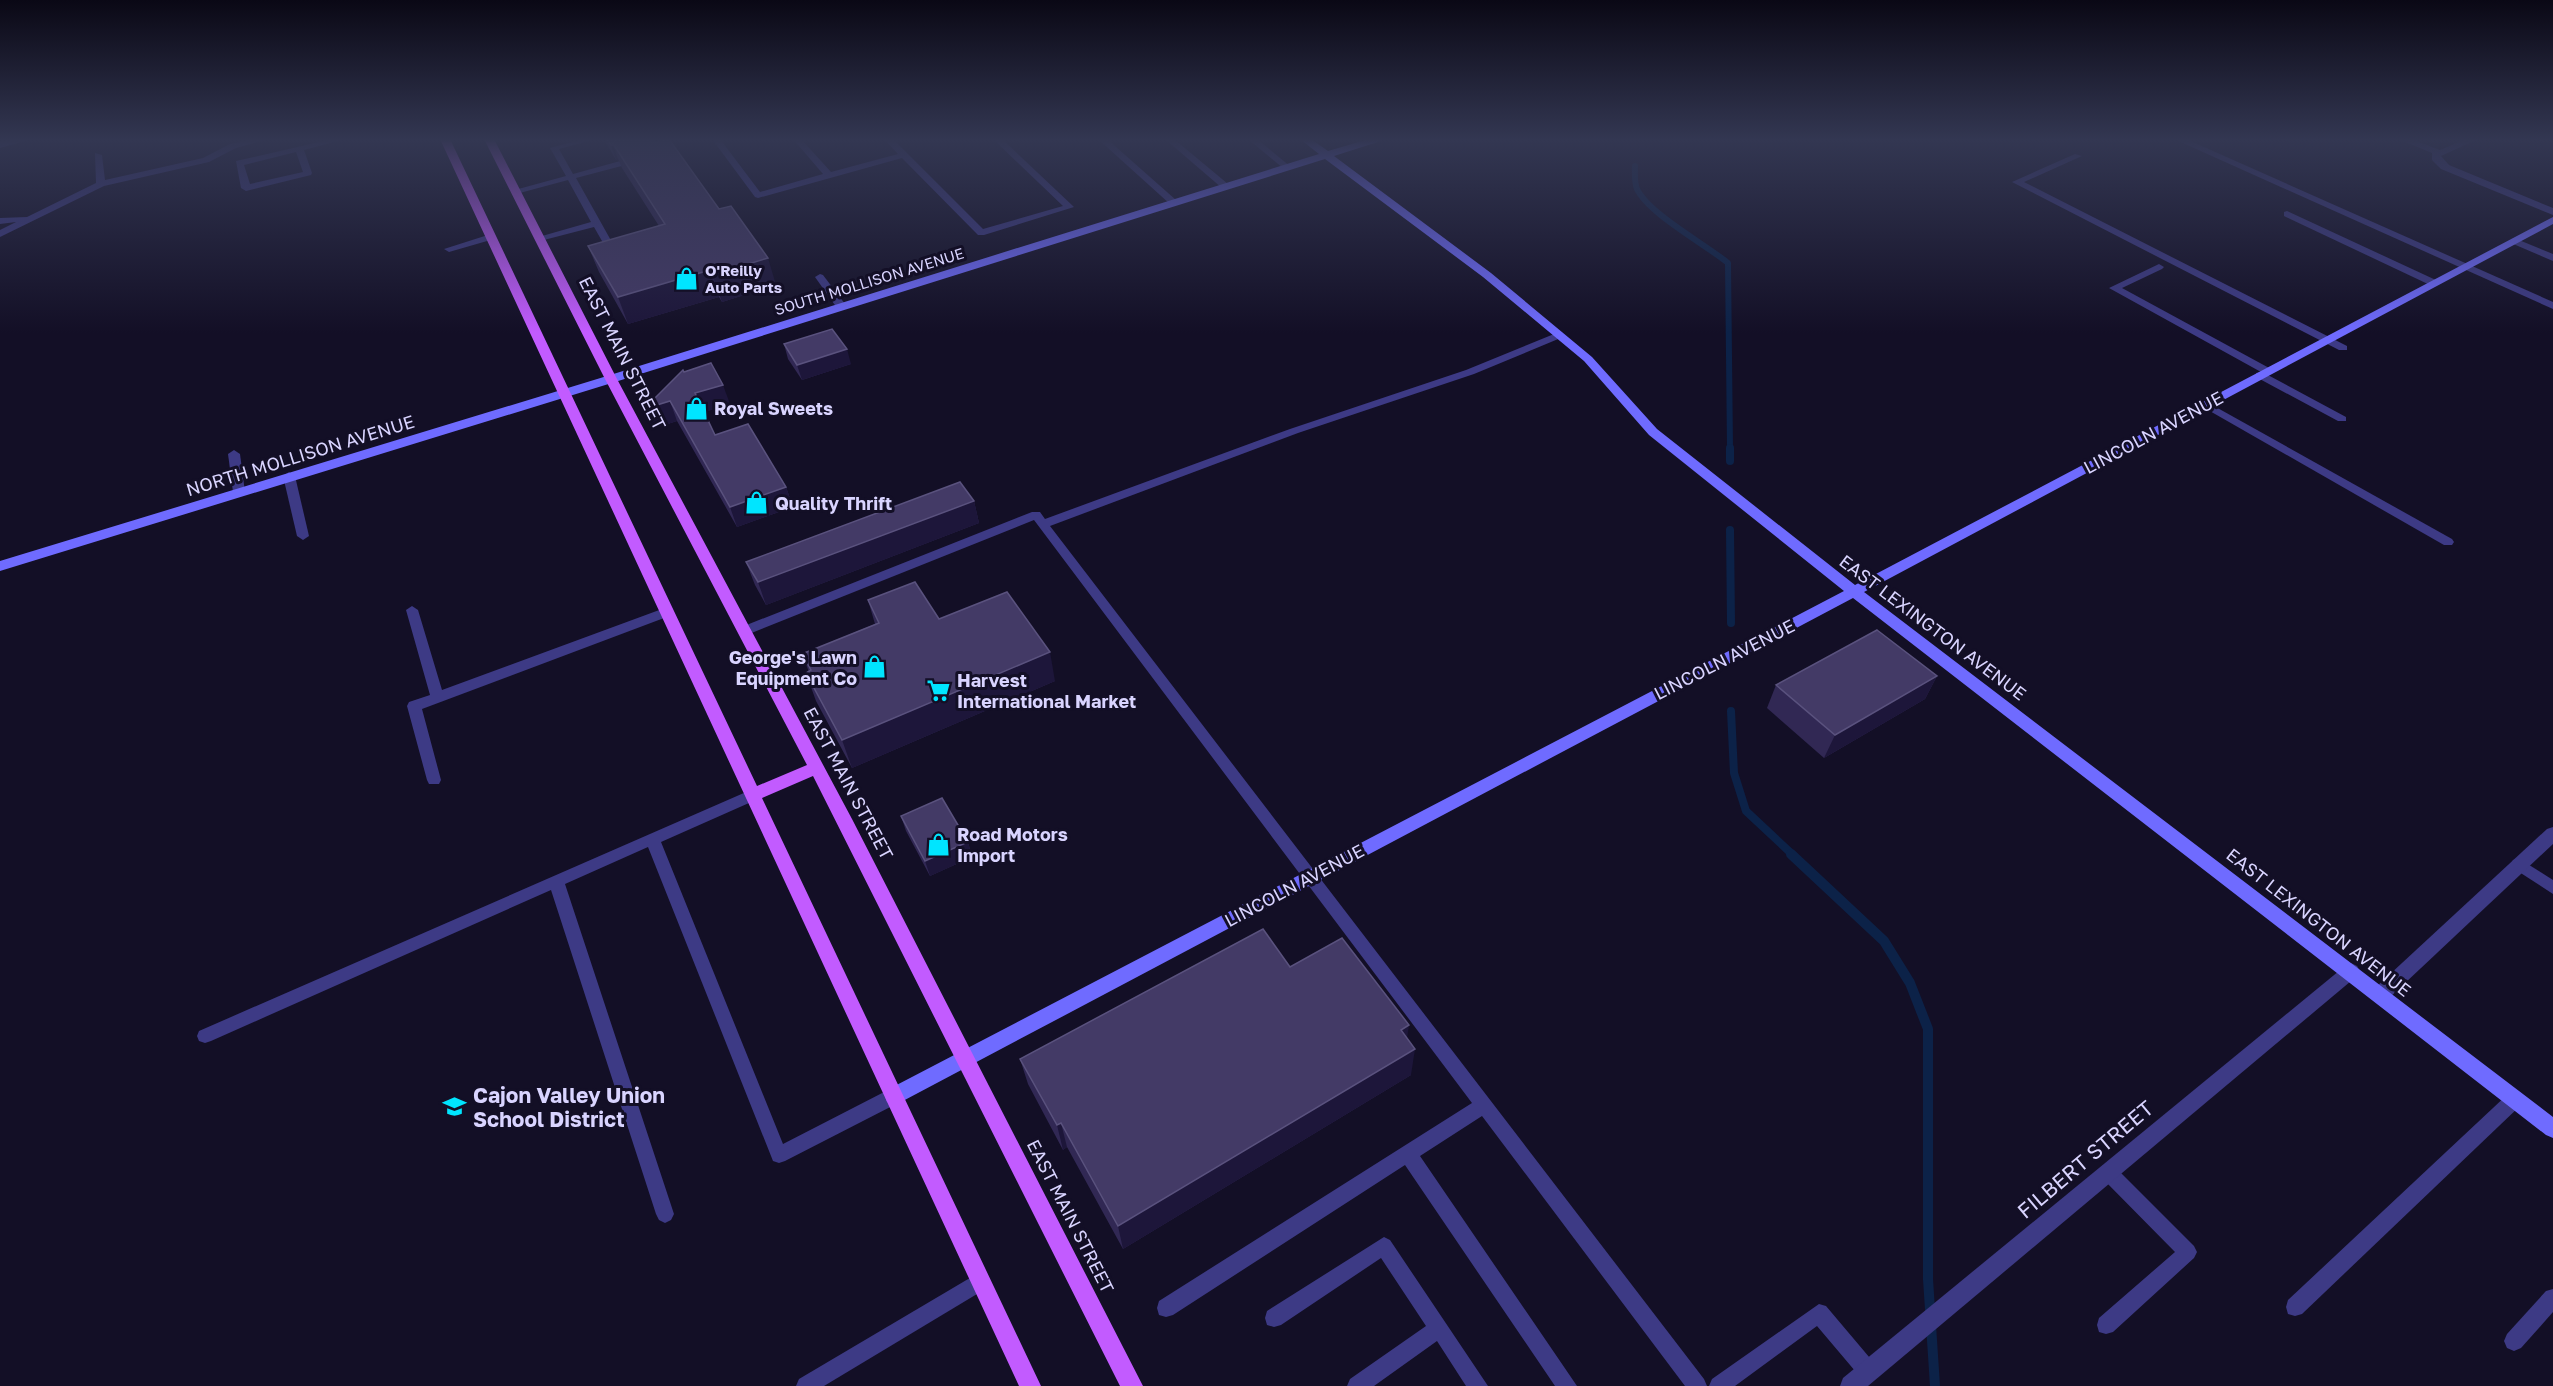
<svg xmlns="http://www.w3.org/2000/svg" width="2553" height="1386" viewBox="0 0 2553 1386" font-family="'Golos Text',sans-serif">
	<rect width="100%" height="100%" fill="#130f26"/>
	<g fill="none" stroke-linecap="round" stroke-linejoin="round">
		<!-- stream-far2 -->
		<path stroke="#0c2248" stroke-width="6" d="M1635 166C1635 174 1634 182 1637 189 1649 214 1705 244 1728 263L1730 449"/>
		<!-- stream-far1 -->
		<g stroke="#0c2248" stroke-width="8">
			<polyline points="1730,448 1730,461"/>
			<polyline points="1730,530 1731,623"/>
			<polyline points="1731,711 1734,773 1746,811 1793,855"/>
		</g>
		<!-- stream -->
		<polyline stroke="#0c2248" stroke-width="10" points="1791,854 1884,941 1910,983 1928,1029 1928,1279 1935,1386"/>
		<!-- lane -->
		<g fill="#3d3a85" fill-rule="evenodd">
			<polygon points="18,139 32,139 0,148 0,142"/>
			<polygon points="254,139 268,139 236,148 209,162 104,186 0,237 0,230 16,222 0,224 0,218 27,217 96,183 95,153 102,155 105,180 203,158 230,144"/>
			<path d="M332 139H345L304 150 312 173 311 175 246 191 241 188 236 161ZM296 152 303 172 250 184 244 165Z"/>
			<polygon points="583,139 596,139 559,149 573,174 642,155 649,149 646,139 654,139 658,150 648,159 576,178 618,253 616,255 610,255 594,227 540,241 535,238 591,222 568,180 516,194 511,191 566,176 550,148"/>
			<polygon points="712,139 720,139 760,192 823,174 793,139 801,139 831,172 898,154 884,139 893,139 983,229 1063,206 993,139 1002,139 1074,207 984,235 978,235 902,158 758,198 755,197"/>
			<polygon points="1098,139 1107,139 1176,200 1176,204 1170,204"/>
			<polygon points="1165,139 1174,139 1228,184 1228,188 1222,188"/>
			<polygon points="1248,139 1257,139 1291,167 1284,169"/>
			<polygon points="2075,154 2082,156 2024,182 2347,346 2347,350 2339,350 2012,182"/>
			<polygon points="2287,211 2438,281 2439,283 2438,285 2430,285 2284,216 2284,212"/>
			<polygon points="491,234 494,235 494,239 449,252 444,249"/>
			<polygon points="2514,238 2553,254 2553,261 2511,243 2509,241"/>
			<polygon points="2159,264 2164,267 2162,269 2122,288 2271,369 2271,373 2266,374 2346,417 2346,421 2338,421 2256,377 2256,373 2261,372 2109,288"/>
			<polygon points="820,274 823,275 845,304 845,308 837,308 815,277"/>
			<polygon points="1559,332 1563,333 1563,337 1474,374 1298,433 1050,526 1704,1379 1707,1386 1685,1386 1482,1116 1420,1156 1577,1386 1555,1386 1405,1165 1173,1315 1166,1317 1159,1315 1157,1308 1159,1301 1472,1103 1034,520 744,636 738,631 739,628 1032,512 1040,512 1045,519 1290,429 1466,370"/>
			<polygon points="2205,401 2452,539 2454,542 2452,545 2444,545 2201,406 2200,404"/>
			<polygon points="234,450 240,454 245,492 239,496 233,492 228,454"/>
			<polygon points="289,472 295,476 309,536 303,540 297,536 283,476"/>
			<polygon points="412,606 418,610 442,690 662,609 672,609 673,612 672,615 422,709 441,780 439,784 429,784 427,780 407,706 409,702 430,695 406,610"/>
			<polygon points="753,789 758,791 760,795 758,799 661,842 783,1144 888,1090 894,1088 900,1090 903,1096 900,1102 785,1161 779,1163 773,1161 648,847 565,884 674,1214 671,1220 665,1223 659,1220 656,1214 551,890 211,1041 205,1043 199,1041 197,1036 199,1031"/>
			<polygon points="2518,858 2553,880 2553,894 2513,868 2511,864 2513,860"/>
			<polygon points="2515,1091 2521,1093 2524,1099 2521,1105 2302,1314 2295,1316 2288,1314 2286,1307 2288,1300 2509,1093"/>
			<polygon points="2108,1163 2114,1166 2194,1246 2197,1252 2194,1258 2113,1332 2106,1334 2099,1332 2097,1325 2099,1318 2175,1252 2102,1178 2099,1172 2102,1166"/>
			<polygon points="1384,1237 1390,1240 1488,1386 1466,1386 1437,1341 1374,1386 1347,1386 1350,1379 1426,1326 1381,1258 1281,1325 1274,1327 1267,1325 1265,1318 1267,1311"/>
			<polygon points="980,1272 987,1274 989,1281 987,1288 824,1386 796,1386 799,1379"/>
			<polygon points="2553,1289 2553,1312 2521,1348 2514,1351 2507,1348 2504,1341 2507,1334 2546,1291"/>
			<polygon points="1819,1304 1826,1306 1875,1364 1878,1371 1875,1378 1868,1381 1861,1378 1817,1326 1735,1386 1709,1386 1712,1379"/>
		</g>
		<!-- street -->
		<g fill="#3d3a85" fill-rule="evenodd">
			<polygon points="2174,139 2186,139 2553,302 2553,309"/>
			<polygon points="2398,139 2411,139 2440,150 2466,139 2478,139 2441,156 2449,165 2553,208 2553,215 2441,169 2432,160 2432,153"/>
			<polygon points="2553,827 2553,844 2387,1000 2381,1002 2375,1000 2372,994 2375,988 2547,829"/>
			<polygon points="2351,963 2357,966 2360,971 2357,976 1868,1386 1840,1386 1843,1378 2345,966"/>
		</g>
		<!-- secondary -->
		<polygon fill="#6f6bff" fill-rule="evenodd" points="1300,139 1311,139 1328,151 1369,139 1383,139 1381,141 1334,156 1491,273 1592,357 1657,429 1855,585 2553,217 2553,224 1864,592 2553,1117 2553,1138 2546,1135 1853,598 901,1102 894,1105 887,1102 885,1096 887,1090 1844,591 1649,435 1584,361 1483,277 1325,159 615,382 0,571 0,561 607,376 1319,154"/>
		<!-- primary -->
		<polygon fill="#c25bff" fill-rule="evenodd" points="440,139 450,139 757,786 807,765 605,379 484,139 494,139 617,379 852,819 1143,1386 1120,1386 813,776 762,798 1041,1386 1019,1386"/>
	</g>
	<!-- wall -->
	<g fill="#312854">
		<polygon points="604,139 648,139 652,143 719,209 776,285 722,302 719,297 628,324 599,272 588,246 659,226 622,168 618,159 616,160"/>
		<polygon points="784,344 851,364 802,380 788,359"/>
		<polygon points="684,372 730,404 704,412 715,435 786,487 793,507 737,527 677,421 652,429"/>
		<polygon points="974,501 979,523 766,605 755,585 746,562"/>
		<polygon points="868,600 939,619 1055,681 852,768 816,701 806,673 809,672 802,654 875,624"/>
		<polygon points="1937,676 1925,699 1824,758 1767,708 1776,685"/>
		<polygon points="901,816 968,842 972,857 930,876 906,831"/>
		<polygon points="1290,967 1407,1038 1411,1075 1123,1249 1067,1147 1063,1150 1028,1084 1020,1059"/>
	</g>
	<!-- shaded-wall -->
	<g fill="#1d163a">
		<polygon points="611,145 613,145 618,159 616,160"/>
		<polygon points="768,258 776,285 722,302 712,275"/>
		<polygon points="710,270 719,297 628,324 618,297"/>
		<polygon points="847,349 851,364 802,380 797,365"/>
		<polygon points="723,385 730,404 702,413 695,393"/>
		<polygon points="670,401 677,421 652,429 644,409"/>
		<polygon points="786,487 793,507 737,527 730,507"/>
		<polygon points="974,501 979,523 766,605 758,582"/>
		<polygon points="1050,652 1055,681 852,768 842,740"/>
		<polygon points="1937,676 1925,699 1824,758 1835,735"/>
		<polygon points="968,842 972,857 930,876 925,861"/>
		<polygon points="1409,1025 1405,1052 1401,1030"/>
		<polygon points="1415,1049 1411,1075 1123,1249 1118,1226"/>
		<polygon points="1061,1123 1067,1147 1063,1150 1057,1125"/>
	</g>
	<!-- building -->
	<g fill="#433a66" stroke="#5a527e" stroke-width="1.5">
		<polygon points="607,139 627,139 612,142 613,145 611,145"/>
		<polygon points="627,139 648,139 652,143 669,139 719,209 731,206 768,258 712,275 710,270 618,297 588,246 665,224 612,142"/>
		<polygon points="832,329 847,349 797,365 784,344"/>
		<polygon points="711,363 723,385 695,393 715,435 748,424 786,487 730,507 670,401 644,409 683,370 684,372"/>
		<polygon points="960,482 974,501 758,582 746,562"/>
		<polygon points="915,582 939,619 1007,592 1050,652 842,740 806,673 811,670 802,654 879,623 868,600"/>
		<polygon points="1877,630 1937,676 1835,735 1776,685"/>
		<polygon points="942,798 968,842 925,861 901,816"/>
		<polygon points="1263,929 1290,967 1342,938 1409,1025 1401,1030 1415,1049 1118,1226 1061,1123 1057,1125 1020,1059"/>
	</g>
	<!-- sky -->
	<linearGradient id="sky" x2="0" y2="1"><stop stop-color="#0a0815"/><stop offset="0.42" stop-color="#333752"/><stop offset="1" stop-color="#333752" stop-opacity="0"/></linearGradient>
	<rect width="2553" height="333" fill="url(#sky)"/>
	<!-- icons -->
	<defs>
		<symbol id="shop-bare" viewBox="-9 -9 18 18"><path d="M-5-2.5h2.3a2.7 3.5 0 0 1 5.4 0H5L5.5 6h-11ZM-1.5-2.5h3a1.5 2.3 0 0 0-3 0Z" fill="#00e5ff" stroke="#130f26" stroke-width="2.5" paint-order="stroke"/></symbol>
		<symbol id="supermarket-bare" viewBox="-9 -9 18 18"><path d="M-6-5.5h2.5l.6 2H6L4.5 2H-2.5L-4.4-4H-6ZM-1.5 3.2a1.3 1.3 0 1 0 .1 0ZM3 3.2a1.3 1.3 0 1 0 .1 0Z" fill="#00e5ff" stroke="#130f26" stroke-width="2.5" paint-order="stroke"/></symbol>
		<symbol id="school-bare" viewBox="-9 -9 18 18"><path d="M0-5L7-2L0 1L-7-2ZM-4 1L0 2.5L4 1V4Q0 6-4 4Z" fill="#00e5ff" stroke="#130f26" stroke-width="2.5" paint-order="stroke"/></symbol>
	</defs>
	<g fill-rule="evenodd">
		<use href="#shop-bare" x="670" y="262" width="33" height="33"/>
		<use href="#shop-bare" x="680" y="392" width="33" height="33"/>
		<use href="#shop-bare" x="740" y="486" width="33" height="33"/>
		<use href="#shop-bare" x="858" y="650" width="33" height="33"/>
		<use href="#supermarket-bare" x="922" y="674" width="33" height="33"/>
		<use href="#shop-bare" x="922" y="828" width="33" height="33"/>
		<use href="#school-bare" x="438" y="1090" width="33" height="33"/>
	</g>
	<g text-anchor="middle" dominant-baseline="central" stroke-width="6" stroke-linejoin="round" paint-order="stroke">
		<!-- far-poi labels -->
		<g font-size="15" font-weight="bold" fill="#d9d4ff" stroke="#130f26" text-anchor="start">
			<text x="705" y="270">O'Reilly<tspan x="705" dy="17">Auto Parts</tspan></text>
		</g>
		<!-- far-street labels -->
		<g font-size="15" fill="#d9d4ff" stroke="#130f26">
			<text transform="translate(869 281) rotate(-17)">SOUTH MOLLISON AVENUE</text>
		</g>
		<!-- street labels -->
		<g font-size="18" fill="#d9d4ff" stroke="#130f26">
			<text transform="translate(623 353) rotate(63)">EAST MAIN STREET</text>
			<text transform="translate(2153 432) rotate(-28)">LINCOLN AVENUE</text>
			<text transform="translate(300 455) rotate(-17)">NORTH MOLLISON AVENUE</text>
			<text transform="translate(1933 627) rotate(37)">EAST LEXINGTON AVENUE</text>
			<text transform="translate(1724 659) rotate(-27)">LINCOLN AVENUE</text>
			<text transform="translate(849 783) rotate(62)">EAST MAIN STREET</text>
			<text transform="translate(1294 885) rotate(-28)">LINCOLN AVENUE</text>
			<text transform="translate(2319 922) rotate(38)">EAST LEXINGTON AVENUE</text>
			<text transform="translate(1071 1216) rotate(63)">EAST MAIN STREET</text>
		</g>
		<!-- poi labels -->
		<g font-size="18" font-weight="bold" fill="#d9d4ff" stroke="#130f26" text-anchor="start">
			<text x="714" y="408">Royal Sweets</text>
			<text x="775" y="503">Quality Thrift</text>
			<text x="857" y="657" text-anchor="end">George's Lawn<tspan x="857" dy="21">Equipment Co</tspan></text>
			<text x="957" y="680">Harvest<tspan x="957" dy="21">International Market</tspan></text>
			<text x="957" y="834">Road Motors<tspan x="957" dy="21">Import</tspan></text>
		</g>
		<!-- near-poi labels -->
		<g font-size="21" font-weight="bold" fill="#d9d4ff" stroke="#130f26" text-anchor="start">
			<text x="473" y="1095">Cajon Valley Union<tspan x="473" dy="24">School District</tspan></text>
		</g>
		<!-- near-street labels -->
		<g font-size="21" fill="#d9d4ff" stroke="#130f26">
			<text transform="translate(2085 1159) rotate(-40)">FILBERT STREET</text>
		</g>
	</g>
</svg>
